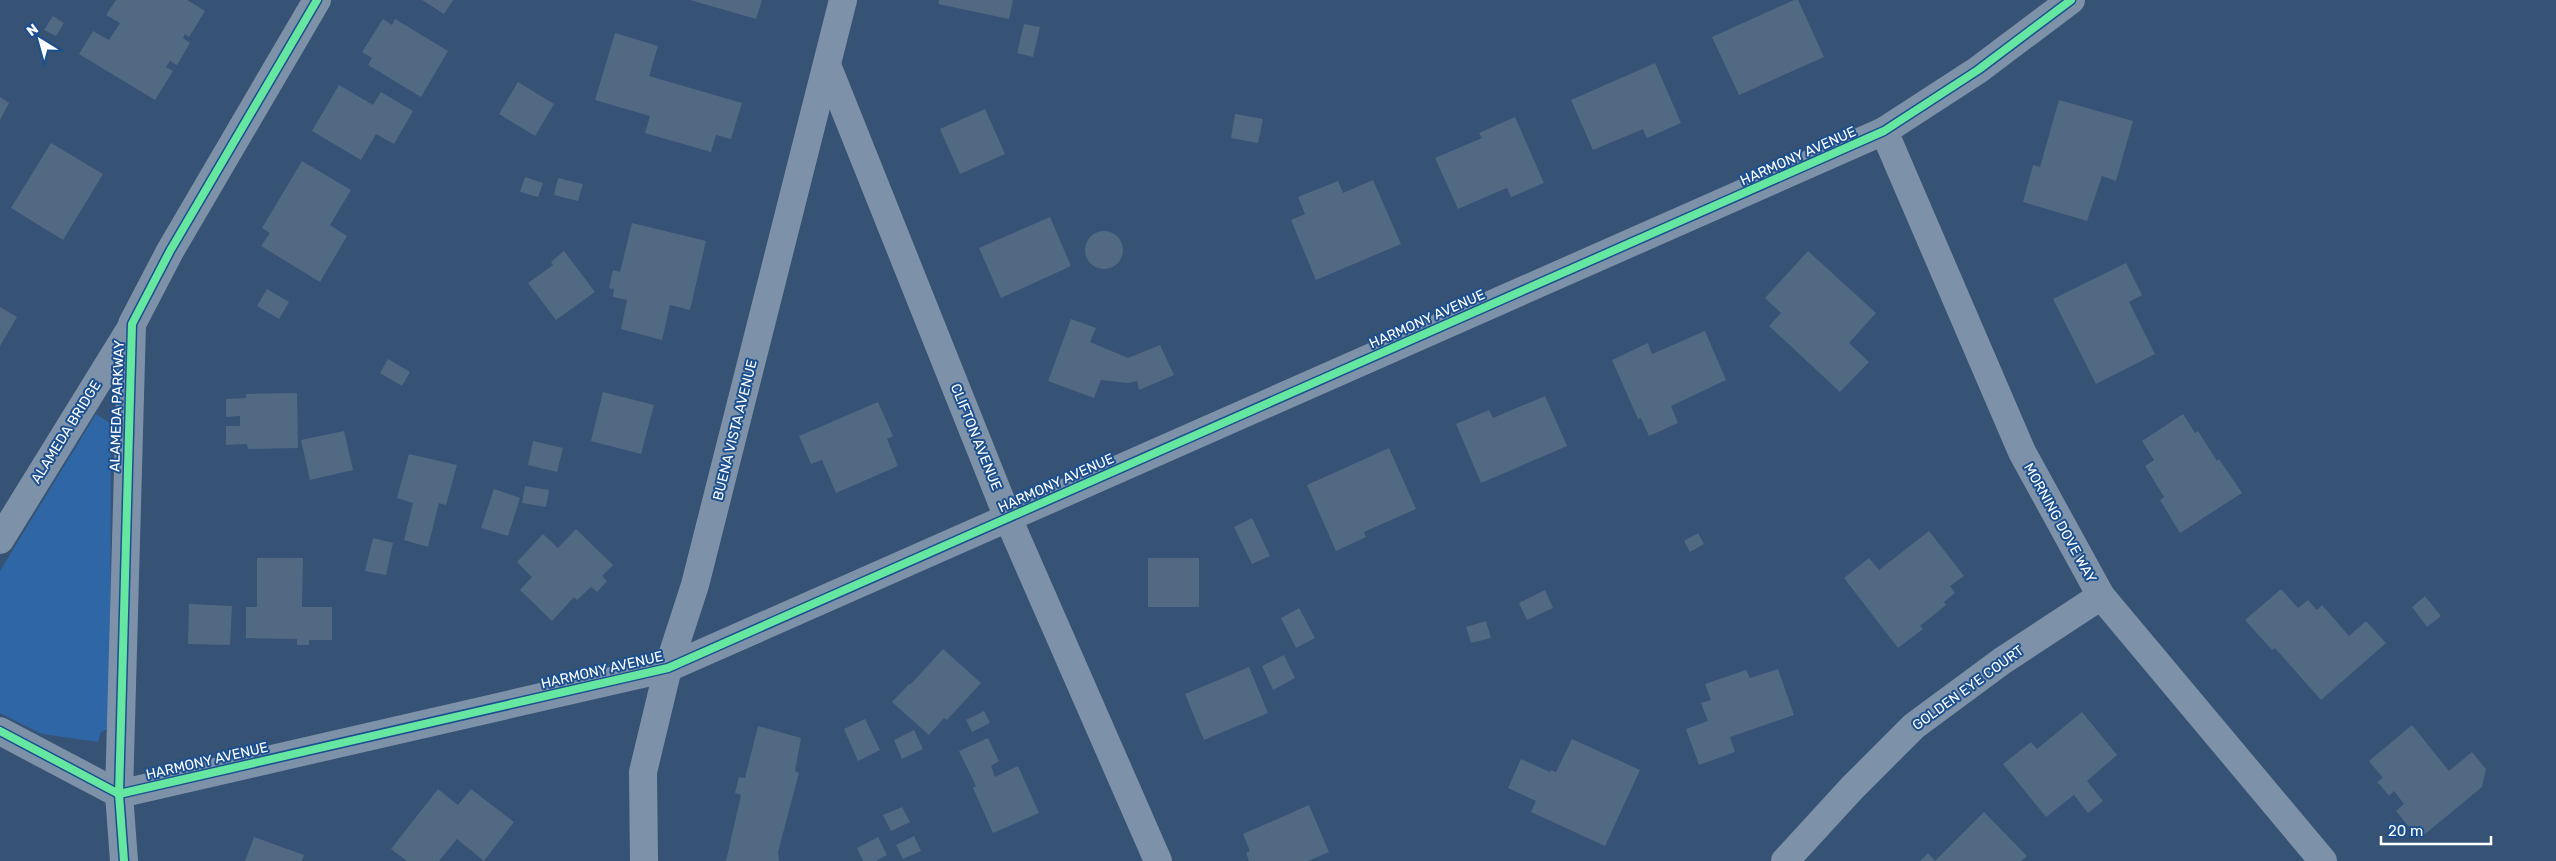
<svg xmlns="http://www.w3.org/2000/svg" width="2556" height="861" viewBox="0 0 2556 861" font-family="Rubik,sans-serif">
	<rect width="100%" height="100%" fill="#365274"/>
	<!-- green -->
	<polygon fill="#2f66a5" points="96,414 111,424 110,728 101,732 98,742 42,734 0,713 0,571"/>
	<!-- building -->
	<g fill="#526984">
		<polygon points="116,0 187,0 205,11 189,37 185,34 183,38 190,43 177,65 170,61 166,67 173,71 155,100 79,54 93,31 109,40 120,23 106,15"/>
		<polygon points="422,0 453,0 444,14"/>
		<polygon points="690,0 762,0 756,19"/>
		<polygon points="939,0 1013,0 1009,19 938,4"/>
		<polygon points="1794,0 1798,0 1824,57 1739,95 1712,37"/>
		<polygon points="53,16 64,23 56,36 44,30"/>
		<polygon points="383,19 392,25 395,19 448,51 421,97 368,65 372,58 362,52"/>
		<polygon points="1024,24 1040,27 1033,57 1017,53"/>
		<polygon points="615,33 658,46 649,76 742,103 731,139 716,135 711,152 645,133 650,116 595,100"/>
		<polygon points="1655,63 1681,123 1647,138 1643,129 1593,150 1571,100"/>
		<polygon points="518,82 554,104 535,136 499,114"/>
		<polygon points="339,85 373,105 381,92 413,111 394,144 376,134 361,160 312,131"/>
		<polygon points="0,97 9,103 0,120"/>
		<polygon points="2059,100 2133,121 2116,181 2102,176 2087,221 2023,202 2033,165 2040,167"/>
		<polygon points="985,109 1005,154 960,174 940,129"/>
		<polygon points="1235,114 1263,119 1258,143 1231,138"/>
		<polygon points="1515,117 1544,183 1511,197 1507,188 1504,189 1458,209 1435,158 1482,138 1479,133"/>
		<polygon points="51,143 103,174 63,240 11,208"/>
		<polygon points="302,161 351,190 330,225 347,236 320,282 261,246 270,233 262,228"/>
		<polygon points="525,177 543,183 538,197 520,192"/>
		<polygon points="558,178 583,184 578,201 554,195"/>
		<polygon points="1373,180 1401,244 1316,280 1291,220 1305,214 1298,197 1338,181 1343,193"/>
		<polygon points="1050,217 1071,266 1001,298 979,248"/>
		<polygon points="632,223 706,241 690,310 670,305 662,340 621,329 627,300 613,297 614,289 609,288 613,270 620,272"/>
		<circle cx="1104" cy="250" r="19"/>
		<polygon points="564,251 595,292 556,320 528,283 553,265 551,262"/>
		<polygon points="1808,251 1876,313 1849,343 1869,362 1840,392 1769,326 1781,313 1765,298"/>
		<polygon points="2126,263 2142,295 2129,302 2155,354 2096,384 2053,299"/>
		<polygon points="267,289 289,302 279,319 257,306"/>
		<polygon points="0,307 17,317 0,346"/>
		<polygon points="1071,319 1096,328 1090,342 1128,358 1160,345 1174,375 1139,390 1137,381 1128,383 1101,380 1094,398 1048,381"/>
		<polygon points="1705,331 1726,380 1671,406 1678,423 1649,436 1641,418 1638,419 1612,360 1648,343 1652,354"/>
		<polygon points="388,359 410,372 402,386 380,373"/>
		<polygon points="603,392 654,405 641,454 591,441"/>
		<polygon points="297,393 298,448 248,449 247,444 226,445 226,426 240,426 240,416 226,417 226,399 246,398 246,394"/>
		<polygon points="1545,396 1567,446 1481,483 1456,424 1489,410 1493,418"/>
		<polygon points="878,402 893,436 887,439 898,466 836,493 822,460 811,464 799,436"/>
		<polygon points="2183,414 2195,433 2198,431 2217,461 2219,459 2221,462 2242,493 2180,533 2160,500 2164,497 2145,466 2154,460 2142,441"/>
		<polygon points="344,431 353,470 310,480 301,440"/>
		<polygon points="533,441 563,448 557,472 528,465"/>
		<polygon points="1389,448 1416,509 1364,532 1366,537 1336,551 1307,485"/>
		<polygon points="409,454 457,465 446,505 439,503 428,547 404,540 413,503 397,498"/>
		<polygon points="525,486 549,490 546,507 522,503"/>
		<polygon points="494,489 520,498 508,536 481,528"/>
		<polygon points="1252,518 1270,556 1252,564 1234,527"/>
		<polygon points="576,529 613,565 602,576 607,581 597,592 591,587 577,600 574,597 552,621 520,590 532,577 517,562 543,534 558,548"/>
		<polygon points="1929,531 1964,576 1950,586 1955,593 1944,602 1946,605 1920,626 1923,629 1898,648 1844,578 1869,558 1879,570"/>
		<polygon points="1698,533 1704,544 1690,552 1684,541"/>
		<polygon points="373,538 393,543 386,575 365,571"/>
		<polygon points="257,558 303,558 302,607 332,607 332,640 309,640 309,645 297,645 297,639 246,638 246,607 257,607"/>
		<rect x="1148" y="558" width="51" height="49"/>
		<polygon points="2281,589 2298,608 2308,600 2317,610 2322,605 2349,636 2366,621 2386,643 2321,700 2275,648 2272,650 2245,620"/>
		<polygon points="1545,590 1553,608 1527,620 1519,603"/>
		<polygon points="2425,596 2441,616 2427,627 2412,607"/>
		<polygon points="189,604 232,606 230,645 188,644"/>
		<polygon points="1299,608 1315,638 1296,648 1281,618"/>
		<polygon points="1486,621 1491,638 1471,643 1466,627"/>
		<polygon points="943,649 981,683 947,720 944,718 929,735 892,702 909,684 910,685"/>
		<polygon points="1284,655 1295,678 1273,690 1262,666"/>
		<polygon points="1249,667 1268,713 1204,740 1185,694"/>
		<polygon points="1778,669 1794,715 1730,737 1735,752 1699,765 1686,729 1708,721 1701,703 1711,700 1705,684 1746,670 1750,678"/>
		<polygon points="984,711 990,723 972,732 966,720"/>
		<polygon points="2082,712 2117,755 2087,781 2103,801 2088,813 2074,795 2046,817 2003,764 2031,742 2037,749"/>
		<polygon points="865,719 880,750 858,761 844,729"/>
		<polygon points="2412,725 2449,771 2472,752 2486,769 2482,787 2419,839 2396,811 2404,804 2394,791 2389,796 2381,786 2377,782 2383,778 2369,761"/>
		<polygon points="758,726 801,738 795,771 799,773 778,852 779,861 726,861 741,795 735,793 739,777 745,778"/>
		<polygon points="914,730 923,749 902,759 894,740"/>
		<polygon points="988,738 999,761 991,766 995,777 1018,766 1039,813 993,833 973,788 976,786 959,751"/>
		<polygon points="1572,739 1640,770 1605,846 1531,812 1536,801 1508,788 1521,759 1550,772 1551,770 1556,772"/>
		<polygon points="438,789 458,805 471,789 514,822 484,861 457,839 439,861 407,861 391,849"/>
		<polygon points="1309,805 1329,852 1308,861 1249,861 1246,853 1250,851 1243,834"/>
		<polygon points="902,807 910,822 891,831 883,815"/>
		<polygon points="1984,812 2027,856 2021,861 1920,861 1928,853 1935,861"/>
		<polygon points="914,836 921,851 903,859 896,845"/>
		<polygon points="254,837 304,855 302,861 245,861"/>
		<polygon points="878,837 887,855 876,861 863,861 857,848"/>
	</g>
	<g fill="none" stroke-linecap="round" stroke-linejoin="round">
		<!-- minor -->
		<g stroke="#7d92a8" stroke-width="28">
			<polyline points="827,65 1008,518 1158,861"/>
			<polyline points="1884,131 2022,452 2101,596 2323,861"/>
			<polyline points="0,540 132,326"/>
			<polyline points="0,731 119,794 668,668 1884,131 1978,70 2071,0"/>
			<polyline points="124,861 119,794 132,324 170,251 317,0"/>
			<polyline points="644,861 643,772 668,668 695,585 843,0"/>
			<polyline points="1785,861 1852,788 1914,726 2002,661 2101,596"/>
		</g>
		<defs>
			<g id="cycleway">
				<polyline points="0,731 119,794 668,668 1884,131 1978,70 2071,0"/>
				<polyline points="124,861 119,794 132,324 170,251 317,0"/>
			</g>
		</defs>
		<!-- cycleway casing -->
		<use href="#cycleway" stroke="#1b4f8f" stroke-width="11"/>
		<!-- cycleway -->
		<use href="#cycleway" stroke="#66e7a1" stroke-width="8"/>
	</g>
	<g text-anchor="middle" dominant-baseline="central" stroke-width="4" stroke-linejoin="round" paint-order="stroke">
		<!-- street labels -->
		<g font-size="14" fill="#fff" stroke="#1b4f8f">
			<text transform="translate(1798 156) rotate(-24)">HARMONY AVENUE</text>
			<text transform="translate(1427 319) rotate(-24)">HARMONY AVENUE</text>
			<text transform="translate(117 406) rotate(-88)">ALAMEDA PARKWAY</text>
			<text transform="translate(735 430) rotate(-76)">BUENA VISTA AVENUE</text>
			<text transform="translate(66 432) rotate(-58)">ALAMEDA BRIDGE</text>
			<text transform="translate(976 437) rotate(68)">CLIFTON AVENUE</text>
			<text transform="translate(1056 483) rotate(-24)">HARMONY AVENUE</text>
			<text transform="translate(2060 523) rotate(61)">MORNING DOVE WAY</text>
			<text transform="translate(602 670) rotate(-13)">HARMONY AVENUE</text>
			<text transform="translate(1968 688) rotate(-36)">GOLDEN EYE COURT</text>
			<text transform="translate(207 761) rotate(-13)">HARMONY AVENUE</text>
		</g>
	</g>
	<!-- north arrow -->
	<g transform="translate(40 40) rotate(323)" stroke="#1b4f8f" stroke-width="4" paint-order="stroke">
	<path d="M0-4L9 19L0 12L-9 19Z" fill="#ffffff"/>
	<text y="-8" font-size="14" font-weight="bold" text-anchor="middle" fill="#ffffff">N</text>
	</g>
	<!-- scale -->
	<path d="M2381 836v8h110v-8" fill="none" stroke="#ffffff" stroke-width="2.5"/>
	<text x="2388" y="836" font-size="15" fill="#ffffff" stroke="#1b4f8f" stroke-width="4" paint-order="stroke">20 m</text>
</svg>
